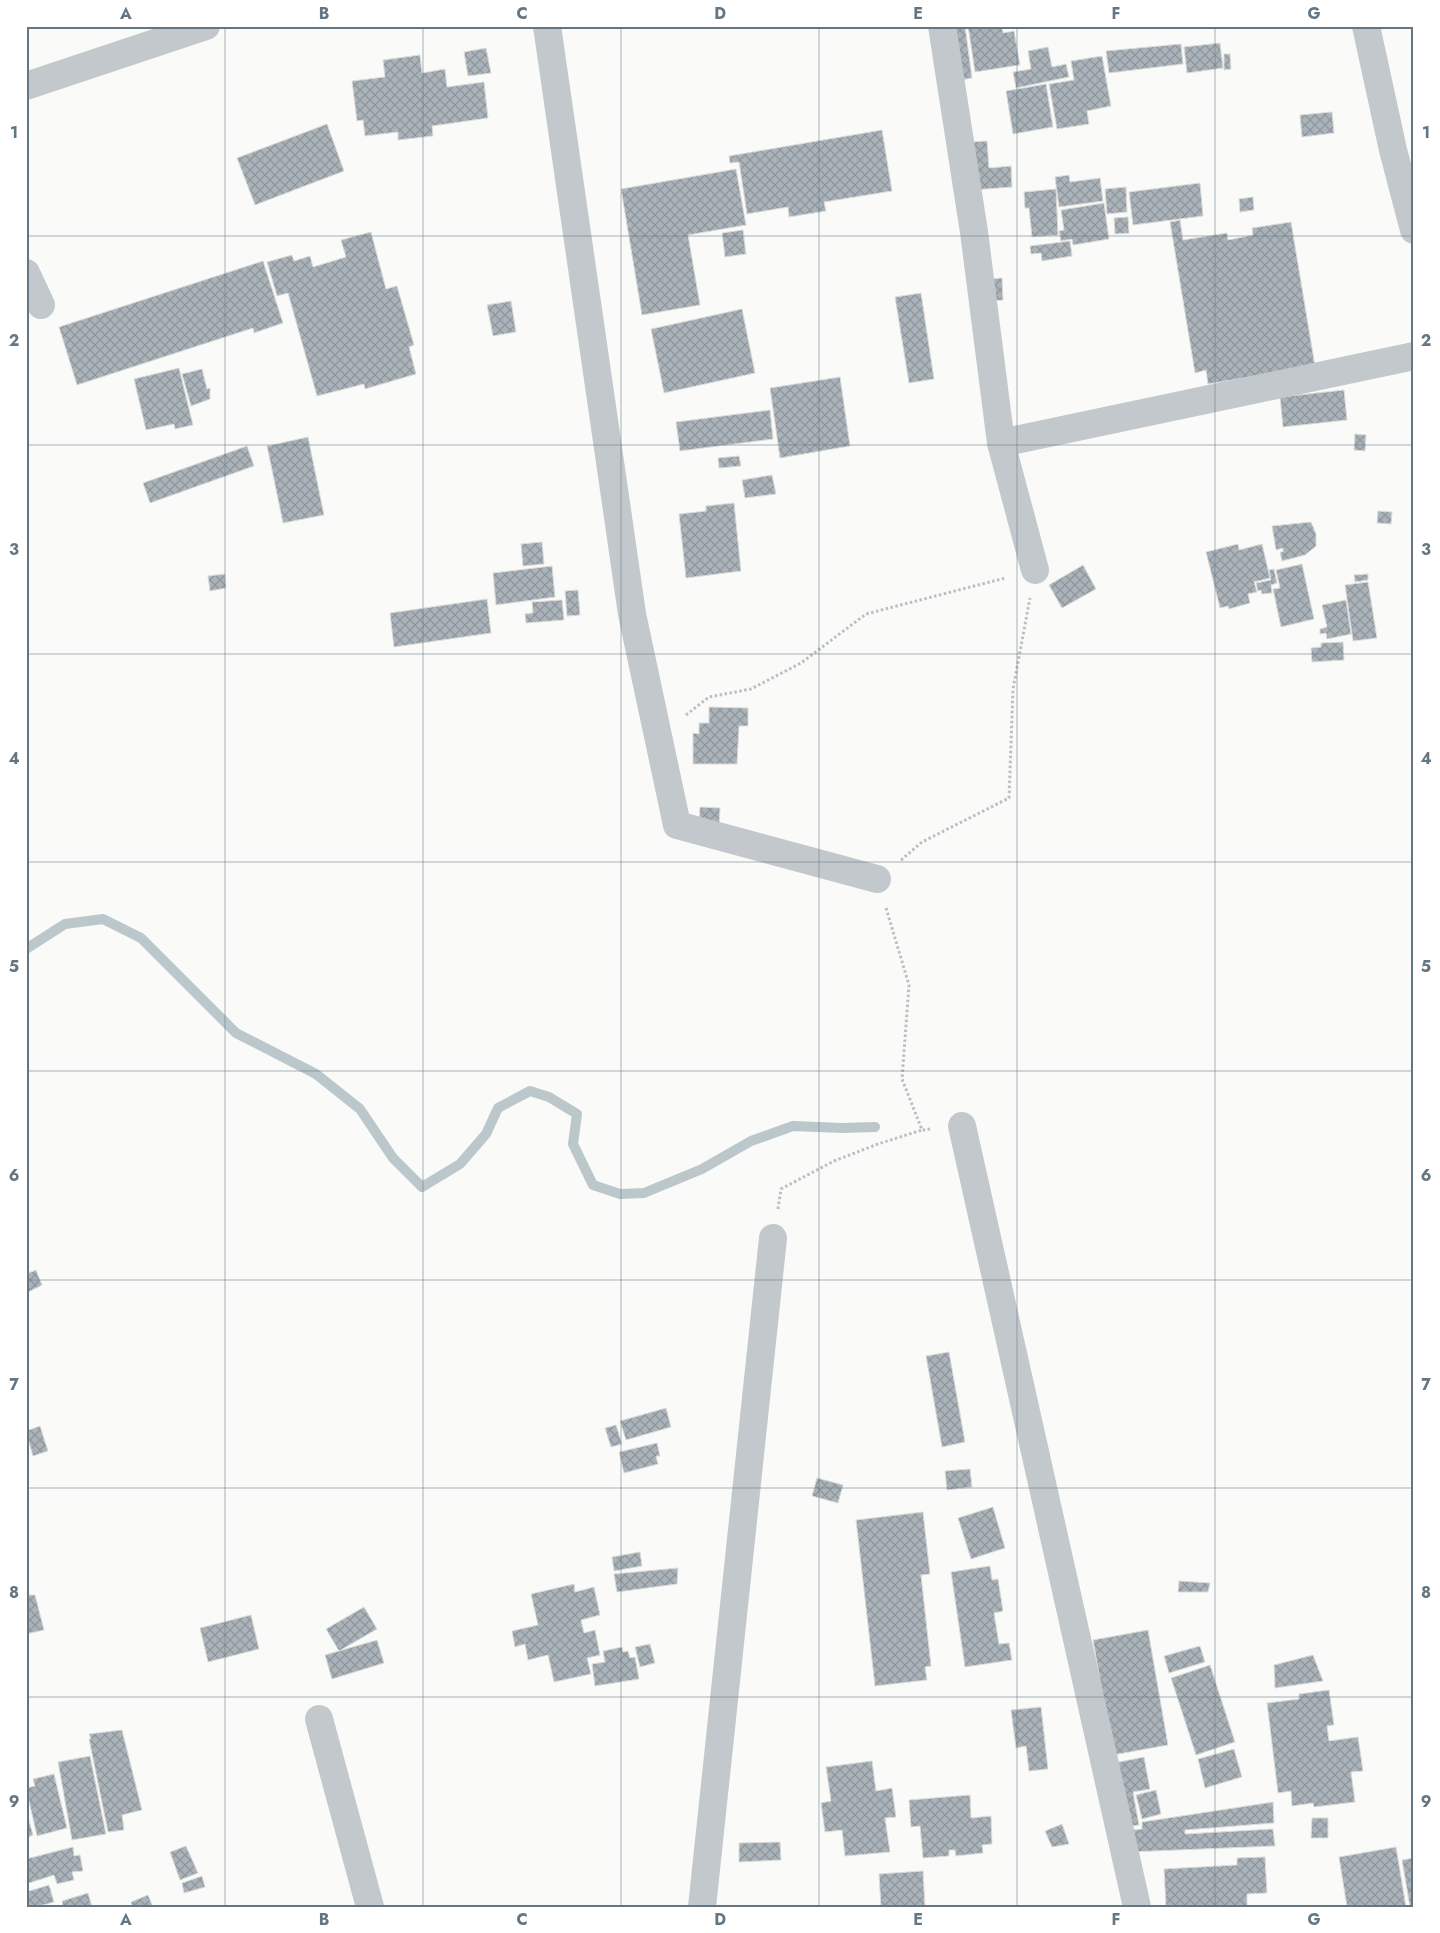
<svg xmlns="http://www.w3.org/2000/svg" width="1440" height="1933" viewBox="0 0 1440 1933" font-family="Jost,sans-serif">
	<defs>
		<pattern id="building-cross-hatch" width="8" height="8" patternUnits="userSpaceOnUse" patternTransform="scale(1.25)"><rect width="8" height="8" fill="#aab3b9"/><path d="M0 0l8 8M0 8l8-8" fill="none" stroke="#8e969c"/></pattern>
	</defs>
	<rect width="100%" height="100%" fill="#fafaf8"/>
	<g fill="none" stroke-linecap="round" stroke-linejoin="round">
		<!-- stream -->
		<polyline stroke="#bbc7cb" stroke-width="10" points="26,949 65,924 103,919 141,938 236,1033 316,1074 360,1109 393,1158 422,1187 460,1164 486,1134 498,1108 530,1091 549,1097 577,1114 573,1144 593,1185 620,1194 644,1193 702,1169 751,1141 793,1126 842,1128 875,1127"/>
	</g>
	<!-- building -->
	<g fill="url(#building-cross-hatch)" stroke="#dcdcda">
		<polygon points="948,26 965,26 972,78 955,81"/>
		<polygon points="968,26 1002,26 1003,33 1014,31 1020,65 975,72"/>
		<polygon points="1220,43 1223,68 1187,73 1184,47"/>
		<polygon points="1181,44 1183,64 1109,73 1106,51"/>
		<polygon points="1048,47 1052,67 1066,64 1069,77 1016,88 1013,72 1031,69 1028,51"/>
		<polygon points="486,48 491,73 468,76 464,52"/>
		<polygon points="1224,54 1230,54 1231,69 1224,70"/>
		<polygon points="420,55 422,73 445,69 447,87 484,82 488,118 432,126 433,136 398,140 398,132 365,136 363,120 357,121 352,81 385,77 383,60"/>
		<polygon points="1102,56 1111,106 1087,111 1089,124 1057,129 1049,84 1074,80 1071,61"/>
		<polygon points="1046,84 1053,127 1013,134 1006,91"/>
		<polygon points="1332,112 1334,133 1302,137 1300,115"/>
		<polygon points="327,124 344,171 255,205 237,158"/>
		<polygon points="882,130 892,191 824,202 826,211 789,217 788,207 747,214 739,162 730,163 729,156"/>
		<polygon points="987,141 989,168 1011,166 1012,187 973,190 969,142"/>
		<polygon points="736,169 746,225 688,235 700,305 642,315 621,189"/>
		<polygon points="1069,175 1070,182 1100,178 1103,201 1059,207 1055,177"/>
		<polygon points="1200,183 1203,216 1133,225 1129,192"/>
		<polygon points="1126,187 1127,212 1107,214 1105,189"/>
		<polygon points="1056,189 1058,235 1032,237 1029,208 1025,208 1024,192"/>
		<polygon points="1253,197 1254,210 1240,212 1239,199"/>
		<polygon points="1104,203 1109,239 1073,245 1072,239 1061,241 1059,231 1064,230 1061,210"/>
		<polygon points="1128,217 1129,233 1115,234 1114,218"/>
		<polygon points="1180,220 1183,240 1227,233 1228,240 1253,235 1252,228 1291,222 1315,366 1208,384 1206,370 1195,373 1170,222"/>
		<polygon points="743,230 746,254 725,257 722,233"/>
		<polygon points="371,232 386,289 397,286 414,345 409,347 416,374 365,389 364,384 317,396 288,293 277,296 267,262 292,255 294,261 310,256 313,267 346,257 341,240"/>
		<polygon points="1070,241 1072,256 1042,261 1041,253 1031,254 1030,246"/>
		<polygon points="263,261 283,323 254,333 253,328 77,385 59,327"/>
		<polygon points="1002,278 1003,300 993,301 991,279"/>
		<polygon points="921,293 934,379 909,383 895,297"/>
		<polygon points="511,301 516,332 493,336 487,305"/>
		<polygon points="742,309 755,373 664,393 651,329"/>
		<polygon points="179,368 193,425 175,429 174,424 146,430 134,379"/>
		<polygon points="202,369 207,389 210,388 210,399 191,406 182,374"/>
		<polygon points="840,377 850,446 780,458 770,388"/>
		<polygon points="1344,390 1347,420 1283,427 1280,397"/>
		<polygon points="770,410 773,439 680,451 676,422"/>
		<polygon points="1355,434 1366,435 1365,451 1354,450"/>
		<polygon points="308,437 324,515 283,523 267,446"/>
		<polygon points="247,446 254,466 150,503 143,483"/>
		<polygon points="739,456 741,466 719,468 718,458"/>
		<polygon points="772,475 776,494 745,498 742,480"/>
		<polygon points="734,503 741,571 686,578 679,514 706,511 706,506"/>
		<polygon points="1378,511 1392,512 1391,524 1377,523"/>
		<polygon points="1311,522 1316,534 1316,546 1305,555 1282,561 1280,552 1283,552 1283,548 1276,550 1272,526"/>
		<polygon points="542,542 544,564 523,566 521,544"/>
		<polygon points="1238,544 1239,550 1262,544 1270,578 1254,582 1257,592 1248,594 1250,603 1229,609 1228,606 1220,608 1206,552"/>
		<polygon points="1302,564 1314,619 1281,627 1273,589 1280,588 1276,570"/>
		<polygon points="1083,565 1096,589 1062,608 1049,585"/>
		<polygon points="552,566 555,597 496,605 493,573"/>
		<polygon points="1274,569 1277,583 1271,585 1272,593 1262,594 1261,590 1258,591 1256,583 1271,580 1269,570"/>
		<polygon points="225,574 226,588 210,591 208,576"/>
		<polygon points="1368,574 1368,580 1355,582 1354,575"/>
		<polygon points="1368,582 1377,638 1353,641 1345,585"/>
		<polygon points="578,590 580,615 567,616 565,591"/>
		<polygon points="487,599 491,633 394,647 390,613"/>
		<polygon points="562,600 564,620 526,623 525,614 533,613 532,602"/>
		<polygon points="1346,600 1351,634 1327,639 1326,633 1320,634 1320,629 1327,627 1322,605"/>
		<polygon points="1343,642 1344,660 1312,662 1311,648 1321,647 1321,643"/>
		<polygon points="709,707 748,708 748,726 739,726 737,764 693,764 693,733 699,734 699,723 709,723"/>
		<polygon points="700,807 720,808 719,825 699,823"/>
		<polygon points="36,1270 42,1285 28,1292 26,1287 26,1274"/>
		<polygon points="949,1352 965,1442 942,1447 926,1356"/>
		<polygon points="666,1408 671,1427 626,1440 620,1421"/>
		<polygon points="616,1425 622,1444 611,1447 605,1428"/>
		<polygon points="40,1426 48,1451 33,1456 26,1431"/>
		<polygon points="657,1443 660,1456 656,1456 658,1464 624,1473 619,1452"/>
		<polygon points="970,1469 972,1487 947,1490 945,1471"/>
		<polygon points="817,1478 843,1485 838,1503 812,1496"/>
		<polygon points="993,1507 1005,1548 971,1559 958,1518"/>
		<polygon points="923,1512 930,1574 921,1575 931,1666 925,1667 927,1680 875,1686 856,1520"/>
		<polygon points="640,1552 642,1566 614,1571 612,1557"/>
		<polygon points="990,1566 992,1580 998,1579 1003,1611 994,1613 999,1644 1009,1643 1012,1660 965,1667 951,1572"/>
		<polygon points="678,1568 677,1584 617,1592 614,1574"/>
		<polygon points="1179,1581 1210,1583 1208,1592 1178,1592"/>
		<polygon points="26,1584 29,1595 35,1595 44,1630 26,1634"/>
		<polygon points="574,1584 575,1592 594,1587 600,1615 581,1620 584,1633 595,1630 600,1655 587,1658 591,1674 554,1682 548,1655 528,1660 525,1644 515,1647 512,1631 538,1625 531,1594"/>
		<polygon points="364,1607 377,1629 339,1651 326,1629"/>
		<polygon points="251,1615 259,1649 208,1662 200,1628"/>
		<polygon points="1148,1630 1168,1745 1113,1755 1093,1640"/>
		<polygon points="377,1640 384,1663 332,1679 325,1655"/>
		<polygon points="650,1644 655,1663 640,1667 635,1647"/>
		<polygon points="1200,1646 1205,1662 1169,1673 1164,1656"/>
		<polygon points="622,1647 623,1652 628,1651 630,1658 635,1657 639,1679 595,1686 592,1664 605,1662 603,1651"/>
		<polygon points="1313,1655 1323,1681 1275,1688 1274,1665"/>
		<polygon points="1210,1665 1235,1742 1196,1755 1171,1678"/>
		<polygon points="1329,1690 1334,1725 1327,1726 1329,1741 1358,1737 1363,1771 1351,1772 1355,1802 1314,1807 1313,1803 1292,1806 1291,1791 1278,1793 1267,1703 1299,1699 1299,1694"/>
		<polygon points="1041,1707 1048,1769 1029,1771 1026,1746 1016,1748 1011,1710"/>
		<polygon points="122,1730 142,1810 122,1815 124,1830 108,1832 89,1739 91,1739 89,1734"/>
		<polygon points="1234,1749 1242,1777 1205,1788 1198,1759"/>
		<polygon points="90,1756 106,1834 72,1840 58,1762"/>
		<polygon points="1144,1757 1150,1789 1133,1792 1139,1825 1126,1827 1114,1763"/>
		<polygon points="872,1761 876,1791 892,1788 896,1817 885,1818 890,1852 845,1856 842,1830 825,1832 821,1803 831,1801 826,1767"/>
		<polygon points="54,1774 67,1828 37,1836 26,1788 35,1786 33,1779"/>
		<polygon points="1156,1790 1161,1814 1142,1819 1136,1795"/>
		<polygon points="970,1795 971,1818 991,1816 992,1844 982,1845 983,1853 956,1856 955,1850 949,1850 949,1856 923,1858 920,1826 911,1827 909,1800"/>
		<polygon points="1273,1802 1274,1823 1185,1830 1185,1834 1273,1829 1275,1846 1129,1852 1126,1831 1142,1829 1142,1822"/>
		<polygon points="26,1810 33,1835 26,1838"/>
		<polygon points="1312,1818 1328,1818 1328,1838 1311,1838"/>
		<polygon points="1062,1824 1069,1844 1052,1847 1045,1831"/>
		<polygon points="780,1842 781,1860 739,1862 739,1843"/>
		<polygon points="186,1846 198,1873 180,1880 170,1852"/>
		<polygon points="73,1847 74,1856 80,1855 83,1871 72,1872 74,1880 57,1884 54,1875 26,1884 26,1859"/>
		<polygon points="1396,1847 1406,1907 1347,1907 1339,1857"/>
		<polygon points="1265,1857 1267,1893 1247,1894 1247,1907 1166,1907 1164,1869 1237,1865 1237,1858"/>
		<polygon points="1414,1858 1414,1907 1410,1907 1402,1860"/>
		<polygon points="923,1871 925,1907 881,1907 879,1874"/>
		<polygon points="202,1876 205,1887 184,1893 182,1883"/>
		<polygon points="49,1885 54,1902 36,1907 26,1907 26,1892"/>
		<polygon points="88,1893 92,1907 63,1907 62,1901"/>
		<polygon points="148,1895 153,1907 132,1907 131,1902"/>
	</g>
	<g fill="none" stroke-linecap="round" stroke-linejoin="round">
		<!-- path -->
		<g stroke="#bbbfc2" stroke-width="3" stroke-dasharray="2.5 2.5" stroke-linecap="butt">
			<polyline points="686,715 709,697 751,689 801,663 866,614 1005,578"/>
			<polyline points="901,860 922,842 1009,798 1013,689 1030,598"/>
			<polyline points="886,908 909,985 902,1079 922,1130 931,1129"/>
			<polyline points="778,1209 781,1189 834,1161 878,1144 922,1130"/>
		</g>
		<!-- street -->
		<g stroke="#c3c8cc" stroke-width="28">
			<polyline points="547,26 632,614 677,825 877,879"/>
			<polyline points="942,26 974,232 1001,443 1414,356"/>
			<polyline points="1366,26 1393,150 1414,230"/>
			<polyline points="26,86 206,26"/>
			<polyline points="26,273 41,305"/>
			<polyline points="1001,443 1035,570"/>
			<polyline points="962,1126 1137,1907"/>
			<polyline points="319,1719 370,1907"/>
			<polyline points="702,1907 773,1238"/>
		</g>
	</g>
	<!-- grid -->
	<path fill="none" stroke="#657683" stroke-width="1" stroke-opacity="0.55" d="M225 26V1907M423 26V1907M621 26V1907M819 26V1907M1017 26V1907M1215 26V1907M26 236H1414M26 445H1414M26 654H1414M26 862H1414M26 1071H1414M26 1280H1414M26 1488H1414M26 1697H1414"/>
	<!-- border -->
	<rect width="1440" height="1933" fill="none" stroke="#ffffff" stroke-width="55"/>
	<rect x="28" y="28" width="1384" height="1878" fill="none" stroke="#657683" stroke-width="2"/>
	<g font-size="16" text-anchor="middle" font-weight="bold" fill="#657683">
		<text x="126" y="19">A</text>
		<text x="324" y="19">B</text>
		<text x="522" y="19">C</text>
		<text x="720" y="19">D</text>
		<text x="918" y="19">E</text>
		<text x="1116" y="19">F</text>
		<text x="1314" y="19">G</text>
		<text x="14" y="138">1</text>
		<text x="1426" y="138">1</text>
		<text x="14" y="346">2</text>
		<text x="1426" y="346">2</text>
		<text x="14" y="555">3</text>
		<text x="1426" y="555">3</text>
		<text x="14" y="764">4</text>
		<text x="1426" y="764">4</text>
		<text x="14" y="972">5</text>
		<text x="1426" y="972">5</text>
		<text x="14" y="1181">6</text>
		<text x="1426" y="1181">6</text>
		<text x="14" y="1390">7</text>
		<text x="1426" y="1390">7</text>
		<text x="14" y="1598">8</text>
		<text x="1426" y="1598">8</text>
		<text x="14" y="1807">9</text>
		<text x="1426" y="1807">9</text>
		<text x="126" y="1925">A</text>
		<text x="324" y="1925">B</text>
		<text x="522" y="1925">C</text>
		<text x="720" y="1925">D</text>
		<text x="918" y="1925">E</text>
		<text x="1116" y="1925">F</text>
		<text x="1314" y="1925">G</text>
	</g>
</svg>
